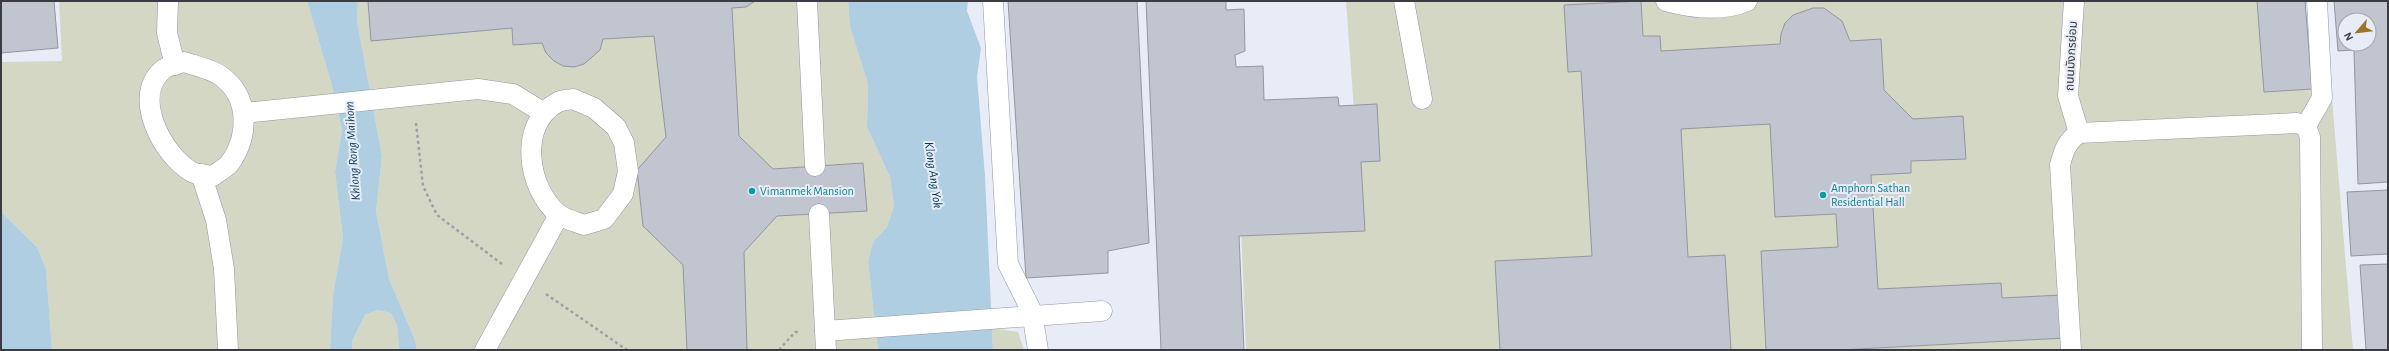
<svg xmlns="http://www.w3.org/2000/svg" width="2389" height="351" viewBox="0 0 2389 351" font-family="'Alegreya Sans','Noto Sans Thai',sans-serif">
	<rect width="100%" height="100%" fill="#e7ecf7"/>
	<!-- green -->
	<g fill="#d4d7c4">
		<polygon points="59,1 307,1 331,82 342,130 335,172 343,238 333,295 330,350 52,350 46,269 37,247 1,212 1,62 62,61"/>
		<polygon points="358,1 848,1 850,27 868,84 867,127 890,177 894,206 887,227 873,242 868,261 878,350 417,350 415,340 389,279 376,211 382,156 357,21"/>
		<polygon points="1346,1 2257,1 2264,92 2331,87 2353,350 1246,350 1241,225 1362,219"/>
		<polygon points="378,310 391,313 397,325 399,350 352,350 352,341 365,315"/>
		<polygon points="992,328 1018,332 1024,350 993,350"/>
	</g>
	<!-- water -->
	<g fill="#afcee1">
		<polygon points="307,1 358,1 357,21 382,156 376,211 389,279 415,340 417,350 399,350 397,325 391,313 378,310 365,315 352,341 352,350 330,350 333,295 343,238 335,172 342,130 331,82"/>
		<polygon points="848,1 968,1 967,11 981,48 977,77 985,176 993,350 878,350 868,261 873,242 887,227 894,206 890,177 867,127 868,84 850,27"/>
		<polygon points="1,212 37,247 46,269 52,350 1,350"/>
	</g>
	<!-- building -->
	<g fill="#c0c5cf" stroke="#9296a0" fill-rule="evenodd">
		<polygon points="1,1 54,1 58,48 1,53"/>
		<polygon points="368,1 755,1 746,7 732,8 739,136 773,169 863,163 867,211 777,216 744,252 747,350 687,350 683,265 643,226 637,170 666,137 654,36 603,39 600,50 584,64 574,67 563,66 554,61 546,53 542,43 513,45 512,28 371,41"/>
		<polygon points="1008,1 1137,1 1149,243 1108,251 1108,273 1026,278"/>
		<polygon points="1146,1 1226,1 1226,10 1244,9 1245,51 1235,55 1236,67 1263,66 1264,100 1338,97 1339,106 1377,104 1380,161 1361,162 1365,231 1239,236 1244,350 1161,350"/>
		<polygon points="1641,1 1643,36 1660,36 1661,51 1780,44 1781,34 1785,23 1793,15 1813,8 1824,8 1842,21 1850,41 1881,39 1884,90 1913,119 1963,116 1966,159 1911,161 1911,173 1871,175 1878,289 2001,283 2002,298 2062,295 2065,338 1839,350 1766,350 1761,251 1838,247 1836,214 1775,217 1770,124 1681,129 1688,257 1725,255 1731,350 1500,350 1495,261 1592,256 1581,71 1568,72 1564,5"/>
		<polygon points="2257,1 2305,1 2312,89 2264,92"/>
		<path d="M2334 1H2388V182L2358 184 2354 50 2338 51ZM2345 20H2369V44H2345Z"/>
		<polygon points="2388,190 2388,254 2351,256 2347,192"/>
		<polygon points="2388,264 2388,350 2366,350 2360,265"/>
	</g>
	<g fill="none" stroke-linecap="round" stroke-linejoin="round">
		<defs>
			<g id="service">
				<polyline points="168,1 167,33 175,65"/>
				<polyline points="807,1 815,166"/>
				<polyline points="993,1 1008,264 1032,312 1038,350"/>
				<polyline points="1404,1 1422,99"/>
				<path d="M1666 1C1692 8 1722 12 1747 1"/>
				<polyline points="2074,1 2068,96 2079,133"/>
				<path d="M184 62C196 66 211 69 221 76 250 97 249 136 230 163 226 168 218 172 213 176 207 175 198 175 192 172 163 156 130 95 164 69 169 65 178 64 184 62Z"/>
				<path d="M573 99 594 108 616 127 624 143 628 171 623 194 604 219 584 225C576 222 565 219 558 214 528 189 517 124 558 102 562 100 568 100 573 99Z"/>
				<polyline points="244,113 478,89 513,94 544,113"/>
				<polyline points="201,174 216,220 224,269 228,350"/>
				<polyline points="819,214 826,350"/>
				<polyline points="825,331 1102,311"/>
				<polyline points="485,350 559,215"/>
				<path d="M2071 350 2060 165C2064 151 2066 142 2079 133L2297 123 2306 126"/>
				<polyline points="2312,350 2310,137 2306,126 2322,98 2317,1"/>
			</g>
		</defs>
		<!-- service casing -->
		<use href="#service" stroke="#9196a0" stroke-width="21"/>
		<!-- path -->
		<g stroke="#9ca0a8" stroke-width="2.5" stroke-dasharray="3 3" stroke-linecap="butt">
			<polyline points="416,123 423,186 437,215 502,264"/>
			<polyline points="546,294 627,350"/>
			<polyline points="779,350 795,332 798,332"/>
		</g>
		<!-- service -->
		<use href="#service" stroke="#fff" stroke-width="20"/>
	</g>
	<!-- markers -->
	<g fill="#0f9aa8" stroke="#e7ecf7" stroke-width="1.5">
		<circle cx="752" cy="191" r="4"/>
		<circle cx="1823" cy="195" r="4"/>
	</g>
	<g text-anchor="middle" dominant-baseline="central" stroke-width="4" stroke-linejoin="round" paint-order="stroke">
		<!-- street labels -->
		<g font-size="12" fill="#3a3c41" stroke="#e7ecf7">
			<text transform="translate(2071 56) rotate(-87)">ถนนมังกรย่อม</text>
		</g>
		<!-- culture labels -->
		<g font-size="12" fill="#0d838f" stroke="#e7ecf7" text-anchor="start">
			<text x="1831" y="188">Amphorn Sathan<tspan x="1831" dy="14">Residential Hall</tspan></text>
			<text x="760" y="191">Vimanmek Mansion</text>
		</g>
		<!-- water labels -->
		<g font-size="13" font-style="italic" fill="#003c56" stroke="#e7ecf7">
			<text transform="translate(353 151) rotate(-94)">Khlong Rong Maihom</text>
			<text transform="translate(933 175) rotate(82)">Klong Ang Yok</text>
		</g>
	</g>
	<!-- border -->
	<rect width="2389" height="351" fill="none" stroke="#3a3c41" stroke-width="4"/>
	<!-- north arrow -->
	<g transform="translate(2357 32) rotate(242)"><circle r="19" fill="#e7ecf7" stroke="#a2a6ae"/>
	<path d="M0-3L7 15L0 10L-7 15Z" fill="#9e7524"/>
	<text y="-6" font-size="11" font-weight="bold" text-anchor="middle" fill="#3a3c41">N</text>
	</g>
</svg>
